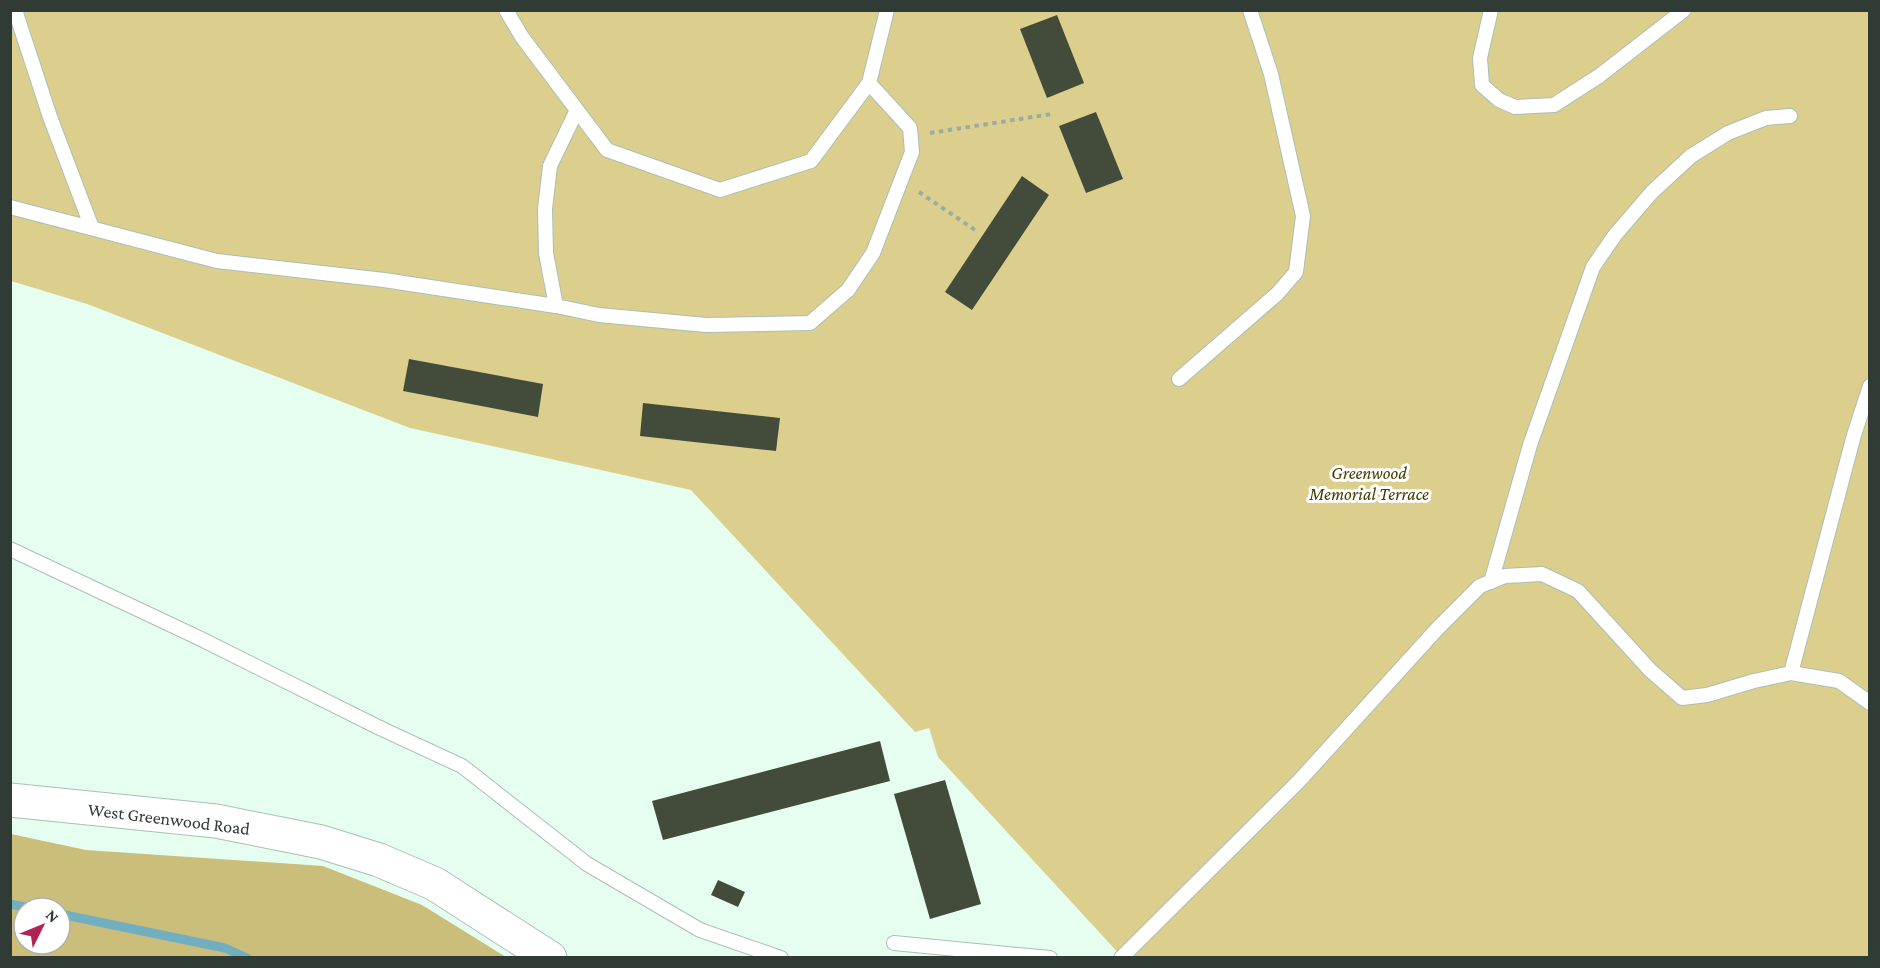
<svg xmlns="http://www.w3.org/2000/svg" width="1880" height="968" viewBox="0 0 1880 968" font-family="'Crimson Pro',serif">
	<rect width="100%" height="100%" fill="#e6fef0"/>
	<!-- green -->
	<polygon fill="#dccf8e" points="10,11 1869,11 1869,957 1122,957 938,757 929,728 915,732 691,490 410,428 87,304 11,281"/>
	<!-- forest -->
	<path fill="#cbbe7a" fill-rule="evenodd" d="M11 834 86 850 323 866 422 905 506 957H11ZM24 908H60V944H24Z"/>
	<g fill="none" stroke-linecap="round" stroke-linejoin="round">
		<!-- stream -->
		<g stroke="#71aec0" stroke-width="9">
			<polyline points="10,904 29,908"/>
			<polyline points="60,914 225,948 247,958"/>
		</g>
	</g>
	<!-- building -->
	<g fill="#434c3a">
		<polygon points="1057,15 1084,83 1047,98 1020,29"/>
		<polygon points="1096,112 1123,179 1086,193 1059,126"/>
		<polygon points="1022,176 1049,195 972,310 945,292"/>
		<polygon points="409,359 543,384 538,417 403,391"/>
		<polygon points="643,403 780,418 776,451 640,436"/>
		<polygon points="880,741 890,781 663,840 652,801"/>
		<polygon points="945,780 981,904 930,919 894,794"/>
		<polygon points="718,880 745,892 738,907 711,895"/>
	</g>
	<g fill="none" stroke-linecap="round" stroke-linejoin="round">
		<defs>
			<g id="lane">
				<polyline points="15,10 50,117 92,228"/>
				<polyline points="506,10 522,37 607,150 720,190 811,161 869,83 887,10"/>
				<polyline points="1491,10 1480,58 1482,85 1499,100 1515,107 1554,105 1599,76 1684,10"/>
				<polyline points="10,207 217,261 384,280 556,306 599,315 706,325 810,323 848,290 873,253 912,152 910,128 869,83"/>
				<polyline points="556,306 546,253 545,209 550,166 577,110"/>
				<polyline points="1179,379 1277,294 1296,272 1303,216 1271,74 1250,10"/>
				<polyline points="10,549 199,638 382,729 462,766 587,864 700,930 781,958"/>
				<polyline points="1491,582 1530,445 1593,267 1615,235 1652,192 1691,156 1728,133 1766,118 1790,116"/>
				<polyline points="1791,673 1854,435 1870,386"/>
				<polyline points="894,943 1050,958"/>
				<polyline points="1121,958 1299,781 1437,629 1480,586 1505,576 1542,574 1578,591 1650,670 1682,698 1707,695 1754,681 1791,673 1839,681 1870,703"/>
			</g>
			<polyline id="secondary" points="10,800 216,821 321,842 379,860 435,884 550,958"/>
		</defs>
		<!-- lane casing -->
		<use href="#lane" stroke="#a9c0b3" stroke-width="16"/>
		<!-- secondary casing -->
		<use href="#secondary" stroke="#a9c0b3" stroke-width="35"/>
		<!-- path -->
		<g stroke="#9aada2" stroke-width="4" stroke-dasharray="4.5 4.5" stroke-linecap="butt">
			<polyline points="930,133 1052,114"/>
			<polyline points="919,192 978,232"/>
		</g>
		<!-- lane -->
		<use href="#lane" stroke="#fff" stroke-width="14"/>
		<!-- secondary -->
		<use href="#secondary" stroke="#fff" stroke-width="33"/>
	</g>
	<g text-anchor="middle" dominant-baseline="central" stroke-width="6" stroke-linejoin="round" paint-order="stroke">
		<!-- park labels -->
		<g font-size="18" font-style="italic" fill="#443a01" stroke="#fff">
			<text x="1369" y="473">Greenwood<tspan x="1369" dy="21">Memorial Terrace</tspan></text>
		</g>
		<!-- street labels -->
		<g font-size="18" fill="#313b35" stroke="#fff">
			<text transform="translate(169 819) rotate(7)">West Greenwood Road</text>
		</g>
	</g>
	<!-- border -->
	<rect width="1880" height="968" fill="none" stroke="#313b35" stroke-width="24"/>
	<!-- north arrow -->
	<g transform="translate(42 926) rotate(47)"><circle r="28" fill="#ffffff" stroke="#adb1ae" stroke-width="1.5"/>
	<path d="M0-4.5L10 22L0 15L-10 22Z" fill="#b22354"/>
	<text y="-9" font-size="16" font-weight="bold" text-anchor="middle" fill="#313b35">N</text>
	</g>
</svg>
